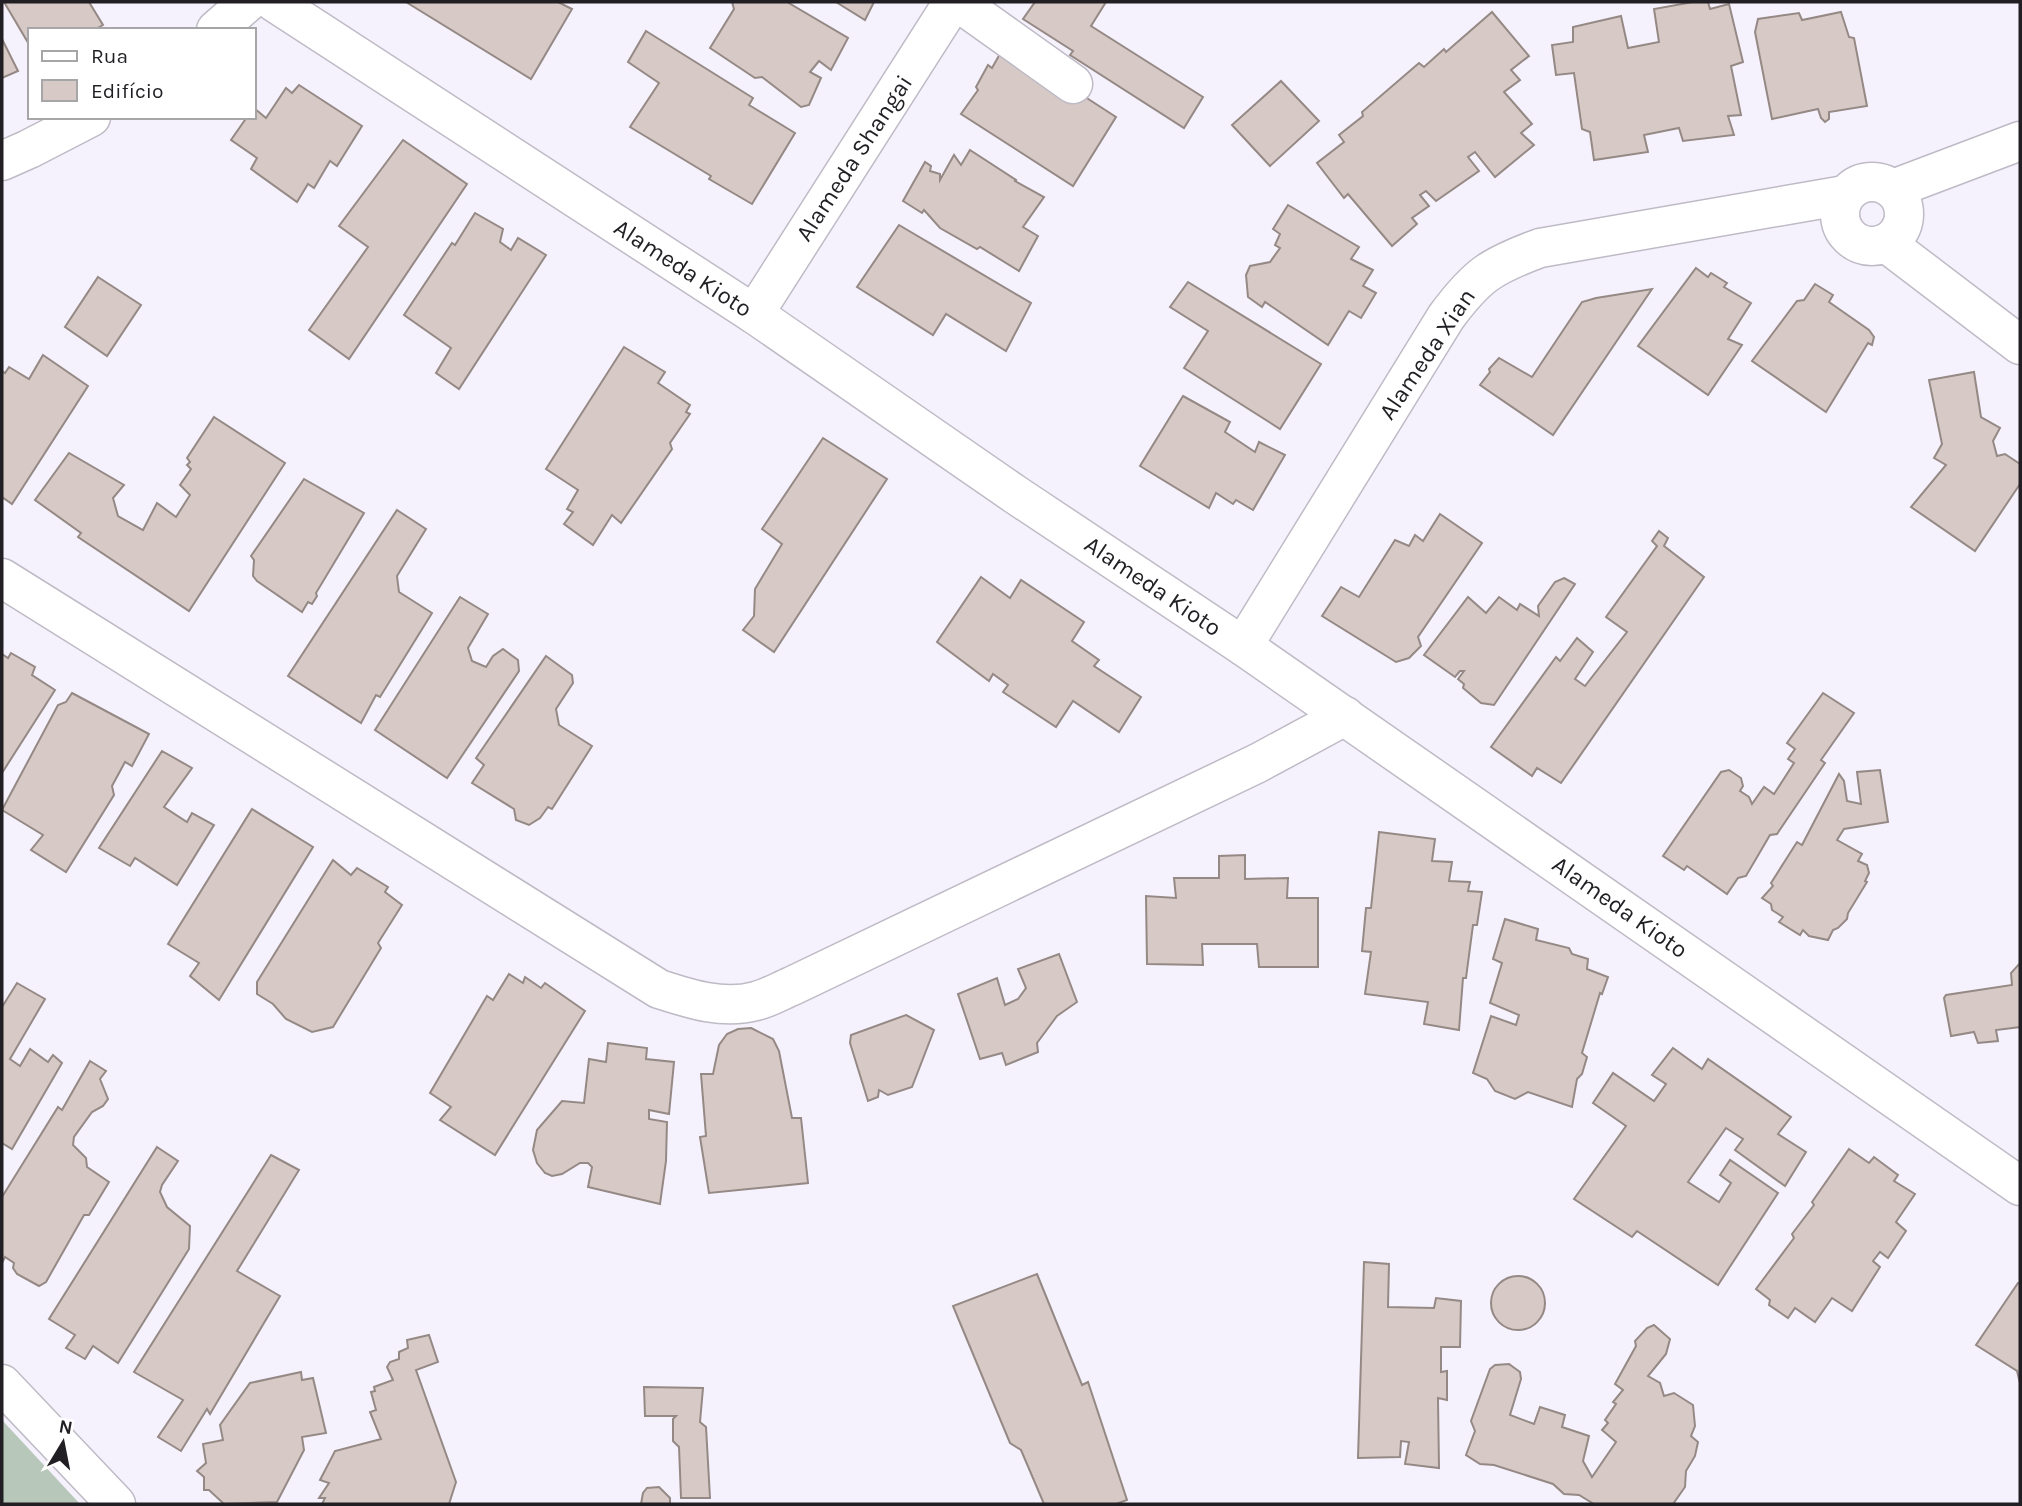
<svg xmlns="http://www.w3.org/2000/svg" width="2022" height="1506" viewBox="0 0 2022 1506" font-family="Karla,sans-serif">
	<rect width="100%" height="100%" fill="#f6f2fd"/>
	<!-- green -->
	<polygon fill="#b7c8ba" points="2,1420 80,1504 2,1504"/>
	<!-- building -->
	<g fill="#d7cac6" stroke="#958985" stroke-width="2">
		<polygon points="4,2 89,2 103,25 94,30 30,30 30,46"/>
		<polygon points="406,2 558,2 572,9 531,79"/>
		<polygon points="732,2 787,2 848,38 831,70 819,61 810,72 821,78 809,105 801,107 762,77 755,78 710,48 734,9"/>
		<polygon points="836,2 874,2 865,20"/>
		<polygon points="1035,2 1106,2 1091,26 1203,97 1184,128 1070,55 1073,51 1023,19"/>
		<polygon points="1693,2 1708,2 1710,9 1729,4 1743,62 1731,66 1741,115 1728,116 1734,135 1683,141 1679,128 1644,135 1648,152 1594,160 1590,132 1582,129 1574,73 1556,75 1552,45 1573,42 1573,27 1621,16 1628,48 1659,42 1654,9"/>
		<polygon points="1492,12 1529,56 1511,70 1520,80 1504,92 1532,124 1521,133 1534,145 1495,177 1475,152 1468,157 1479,171 1436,201 1426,191 1420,195 1429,206 1412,218 1417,224 1392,246 1348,194 1344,198 1317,163 1344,142 1339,135 1363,116 1362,112 1419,63 1424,67 1444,49 1446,52"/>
		<polygon points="1841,12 1849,37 1854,38 1867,106 1829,112 1829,119 1825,122 1821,118 1818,109 1772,119 1755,32 1758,19 1799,13 1802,20"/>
		<polygon points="646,31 753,98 749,105 795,133 752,204 709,179 711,176 630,127 659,83 628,62"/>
		<polygon points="2,39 18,71 2,78"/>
		<polygon points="1005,45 1116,117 1073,186 961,114 978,90 976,87 988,65 992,68"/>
		<polygon points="1281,81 1319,121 1270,166 1232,125"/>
		<polygon points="299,85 362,126 337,166 330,161 314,188 308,184 297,202 251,169 257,158 231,140 247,117 254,117 254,108 266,118 286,88 292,93"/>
		<polygon points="403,140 467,184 349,359 309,330 368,247 339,226"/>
		<polygon points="970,150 1016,180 1015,181 1044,197 1023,227 1038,236 1019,271 980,247 977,249 940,228 924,210 922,213 903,201 925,162 931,166 930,171 940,174 940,180 954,155 961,165"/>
		<polygon points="1288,205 1359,247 1351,259 1373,270 1363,286 1376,293 1361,318 1349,311 1328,345 1265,302 1262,307 1248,297 1246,275 1250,266 1270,262 1280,248 1275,245 1280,234 1273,229"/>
		<polygon points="475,213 503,229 500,242 511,250 518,238 546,255 459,389 436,373 451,348 404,315 452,243 455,245"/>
		<polygon points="899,225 1031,303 1006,351 946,314 933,335 857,287"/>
		<polygon points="1696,268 1708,277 1711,273 1727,283 1724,287 1751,303 1728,339 1742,345 1708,395 1638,346"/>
		<polygon points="98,277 141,305 107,356 65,327"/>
		<polygon points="1188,282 1321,364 1280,429 1184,368 1208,331 1170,307"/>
		<polygon points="1815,284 1833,295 1829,302 1869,330 1874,337 1872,345 1868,343 1826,412 1752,361 1797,301 1804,300"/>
		<polygon points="1652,289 1553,435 1480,385 1490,372 1489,369 1499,358 1532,377 1582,302 1596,298"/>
		<polygon points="624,347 665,372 658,383 690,405 686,412 690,414 670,443 672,449 621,523 612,515 593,545 564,524 573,512 567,509 578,490 546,469"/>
		<polygon points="43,355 88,386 12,504 2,497 2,371 5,373 9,367 29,379"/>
		<polygon points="1974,372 1981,417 2000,428 1993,441 1997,456 2005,454 2020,464 2020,484 1975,551 1911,507 1946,465 1934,458 1942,444 1929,380"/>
		<polygon points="1183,396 1230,422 1225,432 1255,452 1259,442 1285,455 1253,510 1236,500 1233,504 1216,493 1209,508 1140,466"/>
		<polygon points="214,417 285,463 189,611 78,537 81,533 35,500 69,453 124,485 113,498 118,516 143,530 157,503 176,517 190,495 180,485 191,469 187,465 190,462 187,458"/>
		<polygon points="823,438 887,479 774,652 743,630 754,616 755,589 782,544 762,529"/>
		<polygon points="304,479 364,513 316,593 317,596 312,604 308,602 302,612 257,581 253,576 254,560 251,556"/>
		<polygon points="397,510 426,529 397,576 399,592 432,613 380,697 376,695 361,723 288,676"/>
		<polygon points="1440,514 1482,543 1418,637 1421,646 1409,658 1396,662 1322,616 1341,587 1359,597 1395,540 1409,546 1415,535 1423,541"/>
		<polygon points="1659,531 1668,538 1664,546 1704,577 1561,783 1537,768 1532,776 1491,747 1556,657 1560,661 1577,638 1593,652 1575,679 1585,686 1627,632 1606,617 1657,546 1652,541"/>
		<polygon points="981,577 1010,598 1021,580 1084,622 1072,641 1099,660 1094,666 1141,697 1119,732 1073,701 1056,727 1003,692 1008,685 993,674 989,681 937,642"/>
		<polygon points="1564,578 1575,584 1494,705 1481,703 1463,688 1464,684 1458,679 1464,671 1460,671 1455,677 1424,655 1468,597 1486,613 1499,597 1517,610 1520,604 1539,616 1538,606 1555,582"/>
		<polygon points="460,597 488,614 468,648 472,661 486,667 493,656 503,649 518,660 519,671 447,778 375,730"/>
		<polygon points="11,653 35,667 32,675 55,690 2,773 2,654 8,658"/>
		<polygon points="546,656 572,675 573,683 556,709 559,725 592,746 552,809 548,807 540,818 529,825 516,820 514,809 472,783 484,765 476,758"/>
		<polygon points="72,693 149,734 132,766 125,762 112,786 114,795 66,872 31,850 43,835 2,810 58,705 66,702"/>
		<polygon points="1823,693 1854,713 1821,760 1825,763 1777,834 1770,835 1746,876 1738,878 1727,894 1687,866 1684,870 1663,856 1721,772 1729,770 1741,778 1743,786 1740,791 1749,797 1752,804 1764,787 1774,794 1794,763 1788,759 1795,749 1787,743"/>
		<polygon points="162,751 192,768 164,807 187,822 192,813 214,825 177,885 135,858 130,866 99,848"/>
		<polygon points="1880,770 1888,822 1844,829 1837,840 1862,854 1858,861 1867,865 1869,873 1865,881 1867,882 1848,913 1847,919 1838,928 1833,930 1828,940 1809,936 1803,930 1800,935 1779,922 1783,917 1772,910 1771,904 1762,898 1773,886 1771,883 1797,842 1802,845 1839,774 1844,781 1847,801 1861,804 1857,772"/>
		<polygon points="252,809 313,847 219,1000 190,976 199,963 168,944"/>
		<polygon points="1379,832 1435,839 1432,861 1452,862 1449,881 1470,882 1468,891 1482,892 1477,925 1473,925 1466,978 1463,978 1459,1030 1424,1024 1428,1002 1365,994 1371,952 1362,951 1366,908 1371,908"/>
		<polygon points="1245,855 1245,879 1288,878 1287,898 1318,898 1318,967 1259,967 1257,944 1202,944 1203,965 1147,964 1146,896 1176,898 1174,878 1219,878 1219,856"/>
		<polygon points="333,860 351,875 357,868 388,887 385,892 402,905 378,943 381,948 333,1027 312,1032 286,1019 273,1004 257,994 257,982"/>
		<polygon points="1505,919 1538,929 1536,940 1569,948 1572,954 1588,959 1587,969 1608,977 1602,994 1600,993 1582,1053 1587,1057 1582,1074 1577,1079 1572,1107 1528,1092 1515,1099 1495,1091 1487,1079 1473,1073 1491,1016 1516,1025 1519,1015 1490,1003 1502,963 1493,959"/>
		<polygon points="1059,954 1077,1002 1057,1016 1037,1043 1038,1052 1006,1065 1002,1053 980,1059 958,994 997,978 1005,1005 1018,999 1026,988 1018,969"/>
		<polygon points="2020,963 2020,1027 1996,1030 1998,1041 1978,1043 1974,1032 1951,1036 1944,998 1946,995 2012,985 2011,973"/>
		<polygon points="509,974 523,983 525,977 541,988 545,983 585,1011 495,1155 440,1120 451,1107 430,1093 487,996 493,1000"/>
		<polygon points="17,983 45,999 10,1059 20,1066 30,1049 48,1062 53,1055 62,1063 12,1149 2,1143 2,1007"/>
		<polygon points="906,1015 934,1030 912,1087 888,1095 879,1090 878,1097 868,1101 850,1043 851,1035"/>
		<polygon points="751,1028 773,1039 779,1051 792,1118 801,1118 808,1183 709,1193 700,1137 706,1136 701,1074 713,1074 719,1045 727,1034 738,1029"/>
		<polygon points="608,1043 647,1048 646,1059 674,1062 669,1114 649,1110 649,1119 667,1122 666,1161 660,1204 588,1187 592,1167 588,1163 580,1163 562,1174 552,1176 545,1173 537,1163 533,1150 537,1130 562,1101 584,1103 589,1059 606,1062"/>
		<polygon points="1673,1048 1702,1069 1708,1059 1791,1117 1778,1134 1806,1152 1785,1186 1735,1150 1743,1139 1726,1128 1688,1182 1719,1202 1731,1183 1720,1175 1730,1160 1778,1193 1718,1285 1637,1231 1632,1237 1574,1199 1626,1126 1593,1103 1613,1073 1654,1101 1666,1084 1652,1075"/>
		<polygon points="90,1061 106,1071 100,1079 108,1099 103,1106 92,1112 74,1137 73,1145 86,1158 87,1167 109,1182 89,1215 84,1215 46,1282 39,1286 17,1274 13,1268 14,1263 5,1257 2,1263 2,1197 58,1107 62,1110"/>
		<polygon points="157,1147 178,1161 162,1185 160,1192 167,1207 190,1226 189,1249 118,1363 93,1346 85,1359 66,1348 75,1335 49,1319"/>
		<polygon points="1849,1149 1869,1163 1874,1157 1898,1175 1894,1181 1915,1194 1896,1222 1906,1231 1888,1258 1880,1252 1873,1261 1880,1267 1852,1311 1832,1298 1815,1322 1795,1308 1788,1318 1769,1305 1770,1300 1756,1289 1794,1238 1792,1234 1814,1205 1812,1202"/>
		<polygon points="271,1155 299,1170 237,1271 280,1296 210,1414 207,1409 181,1451 158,1437 183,1400 134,1372"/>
		<polygon points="1364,1262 1389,1264 1388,1307 1434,1308 1436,1298 1461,1301 1460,1347 1441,1347 1441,1372 1447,1371 1447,1400 1438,1398 1439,1468 1405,1464 1409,1442 1401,1441 1400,1457 1358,1458"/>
		<polygon points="1037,1274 1082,1385 1088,1382 1127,1500 1116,1504 1044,1504 1021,1450 1010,1443 953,1306"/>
		<circle cx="1518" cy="1303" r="27"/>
		<polygon points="2018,1283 2020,1283 2020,1383 2017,1371 1976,1345"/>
		<polygon points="1654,1325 1670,1339 1666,1354 1648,1376 1660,1383 1664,1396 1674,1393 1693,1405 1695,1426 1691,1436 1698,1442 1695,1456 1686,1471 1685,1487 1673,1504 1594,1504 1579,1495 1564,1494 1553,1484 1494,1465 1480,1464 1466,1455 1475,1431 1471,1421 1490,1369 1495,1365 1509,1364 1520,1372 1521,1379 1510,1415 1534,1424 1540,1407 1565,1415 1562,1427 1589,1436 1583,1461 1592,1477 1616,1442 1602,1430 1608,1423 1605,1420 1616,1404 1613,1402 1623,1390 1615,1384 1636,1346 1635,1341 1647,1328"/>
		<polygon points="429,1335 438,1362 416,1370 456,1482 449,1504 322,1504 325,1498 319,1498 329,1483 320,1480 335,1451 381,1439 370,1412 376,1410 371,1392 375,1391 374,1387 393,1380 387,1367 390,1362 399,1359 399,1352 408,1348 407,1340"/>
		<polygon points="301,1372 302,1380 313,1378 326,1433 302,1437 304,1450 277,1502 224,1504 209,1490 204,1490 204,1477 197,1471 206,1463 203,1444 223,1440 220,1425 250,1383"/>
		<polygon points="644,1387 703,1388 700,1422 706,1427 710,1498 681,1498 679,1447 673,1441 673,1419 676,1416 645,1416"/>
		<polygon points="659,1487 670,1498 670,1504 641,1504 643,1493 647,1488"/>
	</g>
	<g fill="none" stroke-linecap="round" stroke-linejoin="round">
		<defs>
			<g id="minor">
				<polyline points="274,2 754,314 1016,495 1243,646 2020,1186"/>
				<polyline points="958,2 1073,84"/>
				<polyline points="216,30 248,2"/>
				<polyline points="2,161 29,149 91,117"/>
				<circle cx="1872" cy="214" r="32"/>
				<polyline points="1893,189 2020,141"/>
				<polyline points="1886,243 2020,345"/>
				<polyline points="754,314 953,2"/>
				<path d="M2 578 659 989C690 999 723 1010 756 1001 768 998 780 991 792 986L1258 763 1345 716"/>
				<path d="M1243 646 1446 317C1477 275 1491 266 1540 248L1845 195"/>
				<polyline points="2,1384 116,1504"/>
			</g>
		</defs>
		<!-- minor casing -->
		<use href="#minor" stroke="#bfbbc6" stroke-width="41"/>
		<!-- minor -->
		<use href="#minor" stroke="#fff" stroke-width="38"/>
	</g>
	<g text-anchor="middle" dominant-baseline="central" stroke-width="7" stroke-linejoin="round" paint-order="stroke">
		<!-- street labels -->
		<g font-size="24" fill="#211f23" stroke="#fff">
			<text transform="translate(854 158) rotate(-57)">Alameda Shangai</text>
			<text transform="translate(683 268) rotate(33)">Alameda Kioto</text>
			<text transform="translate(1427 354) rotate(-56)">Alameda Xian</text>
			<text transform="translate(1153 586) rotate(34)">Alameda Kioto</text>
			<text transform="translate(1620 907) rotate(35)">Alameda Kioto</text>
		</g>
	</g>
	<!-- border -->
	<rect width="2022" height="1506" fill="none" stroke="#211f23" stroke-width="7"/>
	<!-- legend -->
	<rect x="28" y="28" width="228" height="91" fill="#ffffff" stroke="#a6a5a7" stroke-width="2"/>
	<rect x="42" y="51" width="35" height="10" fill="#ffffff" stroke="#a6a5a7" stroke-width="2"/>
	<text x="91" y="63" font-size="21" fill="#211f23">Rua</text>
	<rect x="42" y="80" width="35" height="21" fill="#d7cac6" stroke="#a6a5a7" stroke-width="2"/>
	<text x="91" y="98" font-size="21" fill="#211f23">Edifício</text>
	<!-- north arrow -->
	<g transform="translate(63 1443) rotate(10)" stroke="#ffffff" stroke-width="5" paint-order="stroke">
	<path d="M0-5L12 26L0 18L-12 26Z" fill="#211f23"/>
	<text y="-10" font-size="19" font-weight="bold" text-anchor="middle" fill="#211f23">N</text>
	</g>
</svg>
